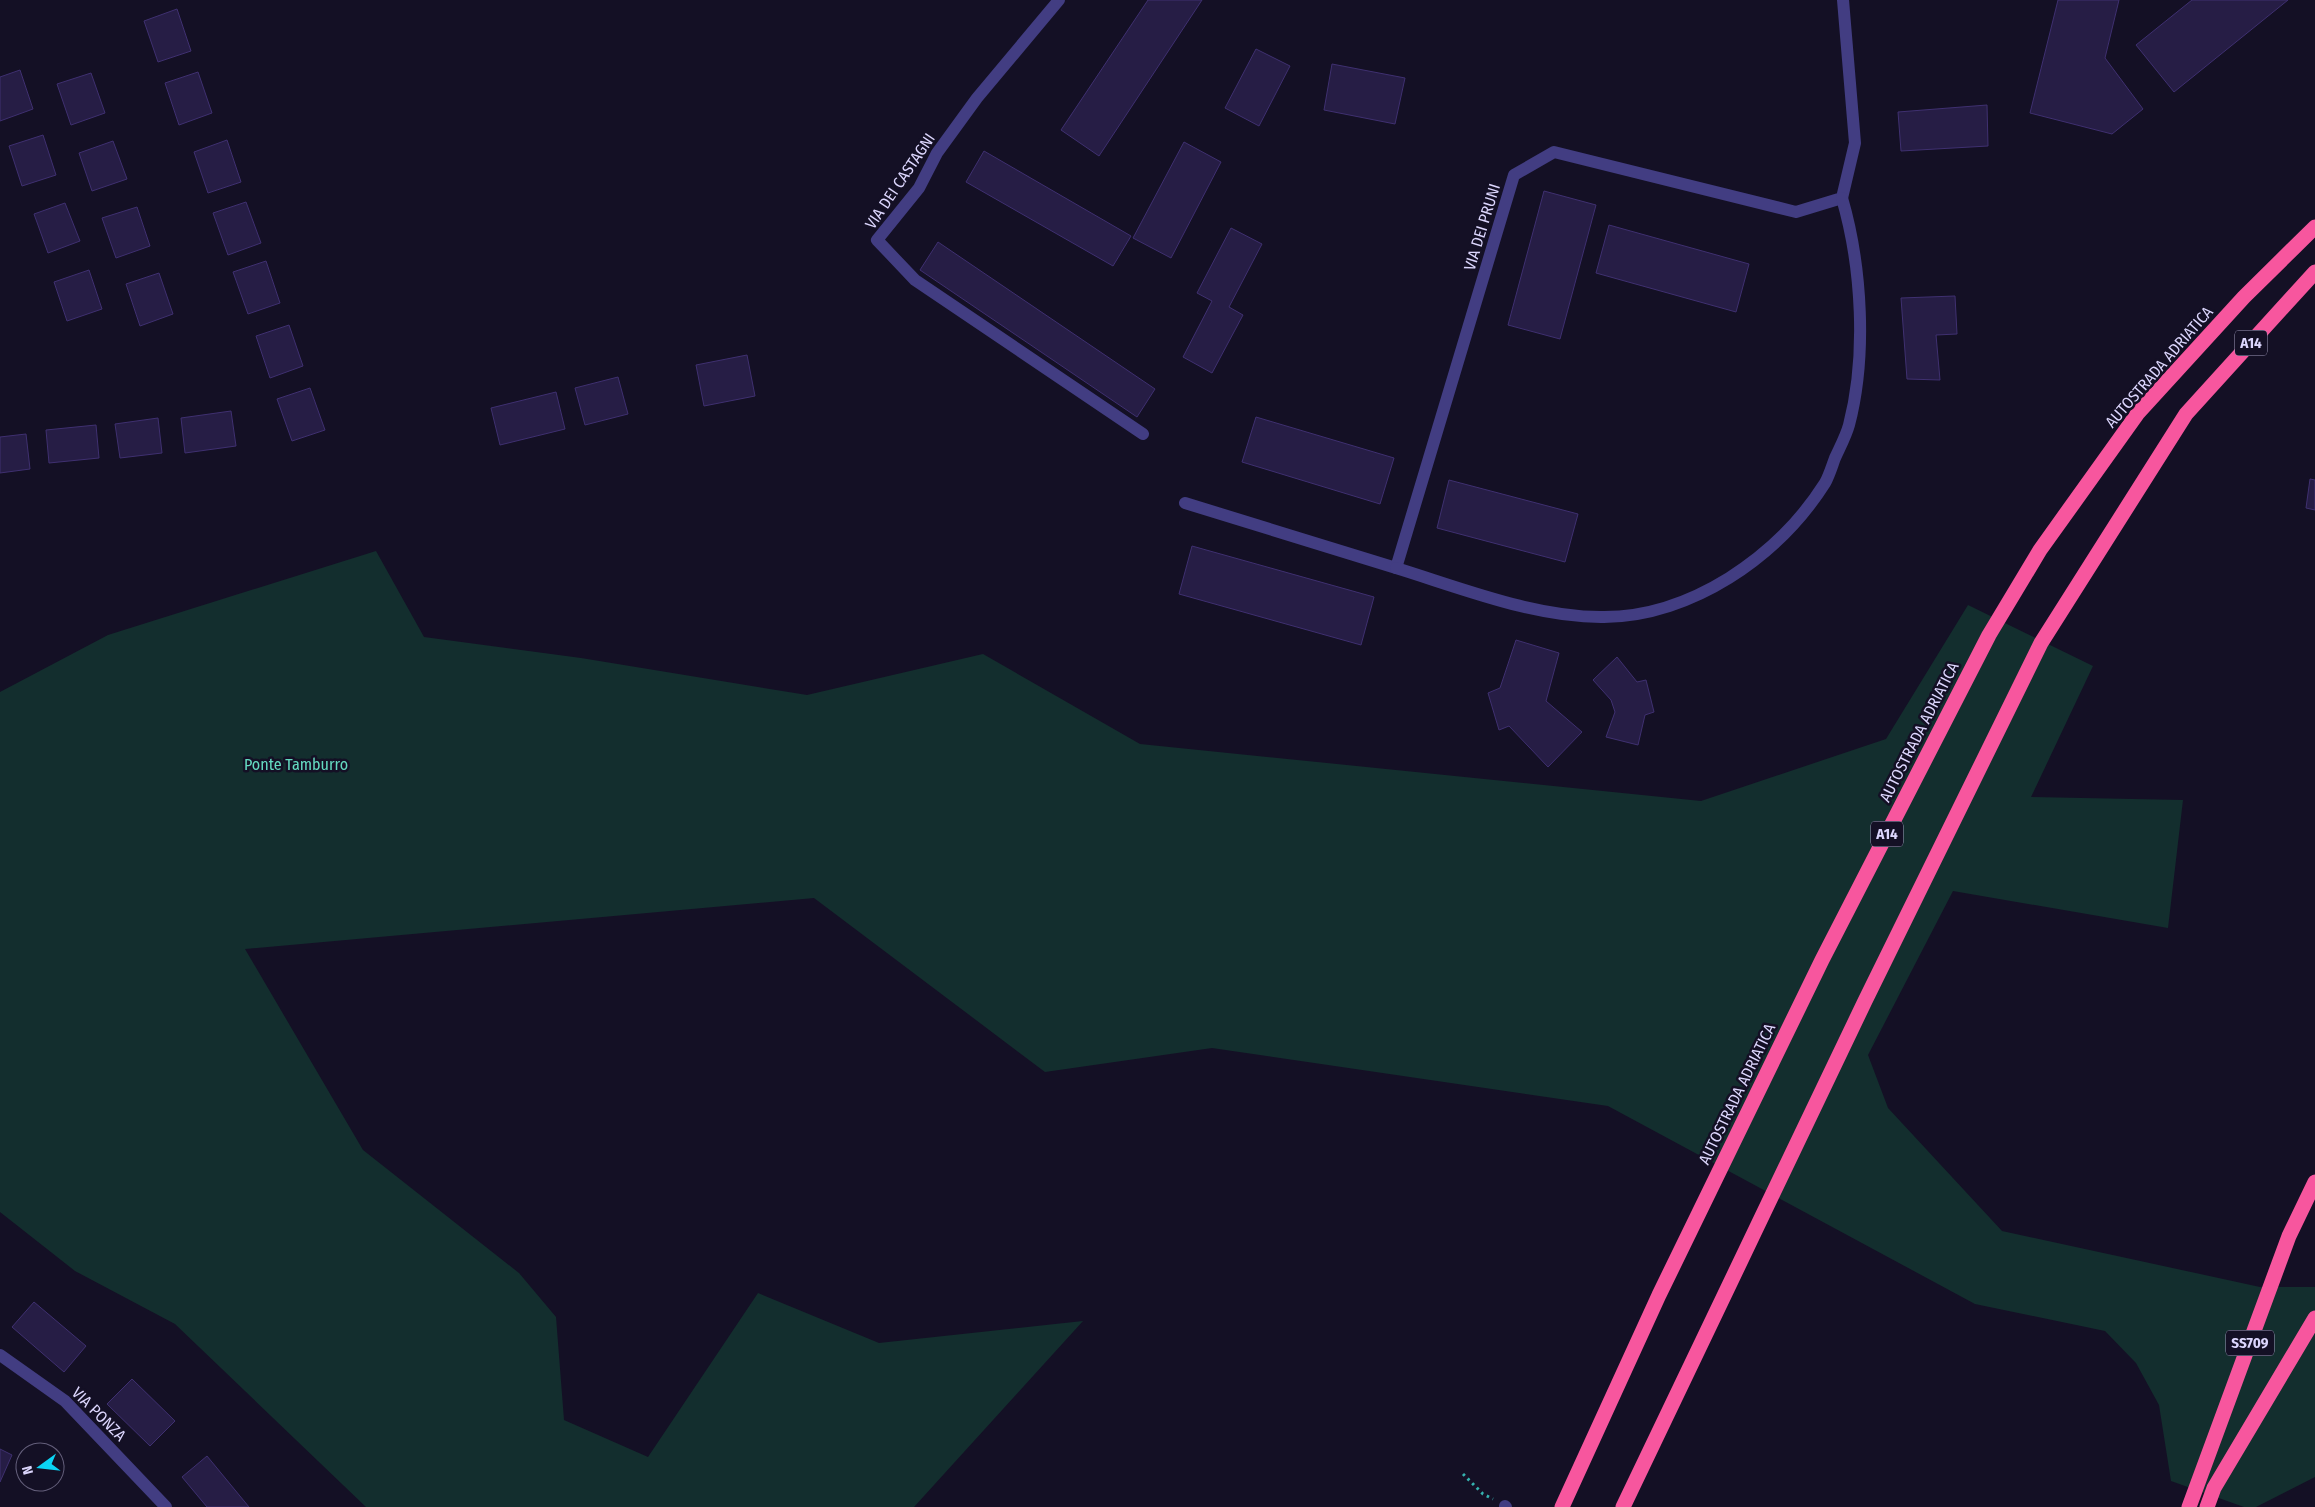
<svg xmlns="http://www.w3.org/2000/svg" width="2315" height="1507" viewBox="0 0 2315 1507" font-family="'Fira Sans Condensed',sans-serif">
	<rect width="100%" height="100%" fill="#141025"/>
	<!-- green -->
	<polygon fill="#132e2e" points="376,551 424,637 581,658 807,695 983,654 1140,744 1701,801 1886,739 1968,605 2093,666 2031,797 2183,800 2168,928 1953,891 1868,1055 1888,1108 2002,1231 2260,1287 2315,1287 2315,1477 2256,1507 2244,1507 2171,1481 2159,1405 2136,1363 2105,1331 1975,1304 1608,1106 1212,1048 1045,1072 814,898 245,949 363,1150 519,1273 556,1317 564,1420 648,1457 758,1293 879,1343 1083,1321 914,1507 366,1507 175,1324 75,1271 0,1212 0,692 108,635"/>
	<!-- building -->
	<g fill="#261d45" stroke="#3f3070">
		<polygon points="1148,0 1202,0 1099,156 1061,130"/>
		<polygon points="2058,0 2119,0 2105,58 2143,109 2112,134 2030,113"/>
		<polygon points="2192,0 2288,0 2174,92 2136,45"/>
		<polygon points="177,9 191,51 158,62 144,21"/>
		<polygon points="1256,49 1290,66 1259,126 1225,108"/>
		<polygon points="1332,64 1405,78 1395,124 1324,110"/>
		<polygon points="20,70 33,109 0,121 0,77"/>
		<polygon points="198,72 212,113 179,125 165,83"/>
		<polygon points="91,73 105,113 71,125 57,84"/>
		<polygon points="1987,105 1988,146 1901,151 1898,112"/>
		<polygon points="43,135 56,175 22,186 9,146"/>
		<polygon points="227,140 241,182 208,193 194,152"/>
		<polygon points="113,141 127,179 92,191 79,153"/>
		<polygon points="1184,142 1221,162 1171,258 1133,238"/>
		<polygon points="984,151 1131,236 1113,266 966,182"/>
		<polygon points="1544,191 1596,205 1560,339 1508,325"/>
		<polygon points="246,202 261,243 228,255 213,213"/>
		<polygon points="65,203 80,241 48,253 34,214"/>
		<polygon points="137,207 150,246 116,258 102,218"/>
		<polygon points="1609,225 1749,264 1736,312 1596,273"/>
		<polygon points="1231,228 1262,244 1229,307 1243,315 1212,373 1183,357 1212,301 1197,293"/>
		<polygon points="938,242 1155,389 1137,417 920,270"/>
		<polygon points="266,261 280,303 248,314 233,272"/>
		<polygon points="89,270 102,309 67,321 54,282"/>
		<polygon points="159,273 173,314 140,326 126,284"/>
		<polygon points="1955,296 1957,334 1936,335 1940,380 1907,379 1901,298"/>
		<polygon points="289,325 303,366 270,378 256,336"/>
		<polygon points="747,355 755,396 704,406 696,365"/>
		<polygon points="618,377 628,414 585,425 575,388"/>
		<polygon points="310,388 325,430 292,441 277,399"/>
		<polygon points="556,392 565,429 500,445 491,408"/>
		<polygon points="231,411 236,446 185,453 181,418"/>
		<polygon points="1256,417 1394,458 1380,504 1242,462"/>
		<polygon points="158,418 162,453 120,458 115,424"/>
		<polygon points="96,425 99,458 49,463 46,430"/>
		<polygon points="26,434 30,469 0,473 0,437"/>
		<polygon points="2310,479 2315,480 2315,510 2306,508"/>
		<polygon points="1449,480 1578,514 1565,562 1437,528"/>
		<polygon points="1192,546 1374,597 1361,645 1179,594"/>
		<polygon points="1516,640 1559,653 1546,701 1582,732 1548,767 1509,726 1499,730 1488,693 1500,688"/>
		<polygon points="1617,657 1637,682 1646,680 1654,712 1645,715 1638,745 1606,737 1615,712 1611,700 1593,680"/>
		<polygon points="34,1302 86,1346 64,1372 12,1327"/>
		<polygon points="132,1379 175,1421 150,1446 107,1404"/>
		<polygon points="0,1449 12,1455 0,1482"/>
		<polygon points="207,1456 249,1507 207,1507 182,1477"/>
	</g>
	<g fill="none" stroke-linecap="round" stroke-linejoin="round">
		<!-- path -->
		<polyline stroke="#35b2af" stroke-width="3" stroke-dasharray="2.5 4" stroke-linecap="butt" points="1463,1474 1483,1494 1493,1499"/>
		<!-- minor -->
		<g stroke="#423d82" stroke-width="12">
			<polyline points="1059,0 977,98 937,153 919,188 877,240 915,280 1143,434"/>
			<polyline points="1185,503 1396,568 1514,175 1554,152 1796,212 1842,198 1855,143 1843,0"/>
			<path d="M1396 568C1461 588 1536 618 1604 617 1648 617 1692 601 1729 578 1767 554 1801 521 1825 483 1829 476 1832 466 1835 458 1840 447 1846 436 1849 425 1867 356 1862 267 1842 198"/>
			<polyline points="0,1355 65,1401 166,1507"/>
			<polyline points="1505,1506 1506,1507"/>
		</g>
		<!-- highway -->
		<g stroke="#f7569e" stroke-width="15">
			<polyline points="1562,1507 1659,1295 1822,960 1989,635 2040,550 2138,413 2244,297 2315,227"/>
			<polyline points="1623,1507 1865,1001 2041,643 2186,414 2315,272"/>
			<polyline points="2189,1507 2289,1236 2315,1182"/>
			<polyline points="2207,1507 2214,1488 2315,1318"/>
		</g>
	</g>
	<g text-anchor="middle" dominant-baseline="central" stroke-width="5" stroke-linejoin="round" paint-order="stroke">
		<!-- shield labels -->
		<g fill="#141025" stroke="#a09bbc" stroke-width="1">
			<rect x="2235" y="330.5" width="32" height="25" rx="4"/>
			<rect x="1871" y="821.5" width="32" height="25" rx="4"/>
			<rect x="2226" y="1330.5" width="48" height="25" rx="4"/>
		</g>
		<g font-size="15" font-weight="bold" fill="#dcd6fd">
			<text x="2251" y="343">A14</text>
			<text x="1887" y="834">A14</text>
			<text x="2250" y="1343">SS709</text>
		</g>
		<!-- street labels -->
		<g font-size="16" fill="#dcd6fd" stroke="#141025">
			<text transform="translate(900 181) rotate(-56)">VIA DEI CASTAGNI</text>
			<text transform="translate(1482 227) rotate(-73)">VIA DEI PRUNI</text>
			<text transform="translate(2159 367) rotate(-49)">AUTOSTRADA ADRIATICA</text>
			<text transform="translate(1919 732) rotate(-63)">AUTOSTRADA ADRIATICA</text>
			<text transform="translate(1737 1094) rotate(-64)">AUTOSTRADA ADRIATICA</text>
			<text transform="translate(99 1414) rotate(45)">VIA PONZA</text>
		</g>
		<!-- park labels -->
		<g font-size="16" fill="#64dac1" stroke="#141025">
			<text x="296" y="764">Ponte Tamburro</text>
		</g>
	</g>
	<!-- north arrow -->
	<g transform="translate(40 1467) rotate(255)"><circle r="24" fill="#141025" stroke="#645f7b"/>
	<path d="M0-4L9 19L0 12L-9 19Z" fill="#0bd4f4"/>
	<text y="-8" font-size="14" font-weight="bold" text-anchor="middle" fill="#dcd6fd">N</text>
	</g>
</svg>
